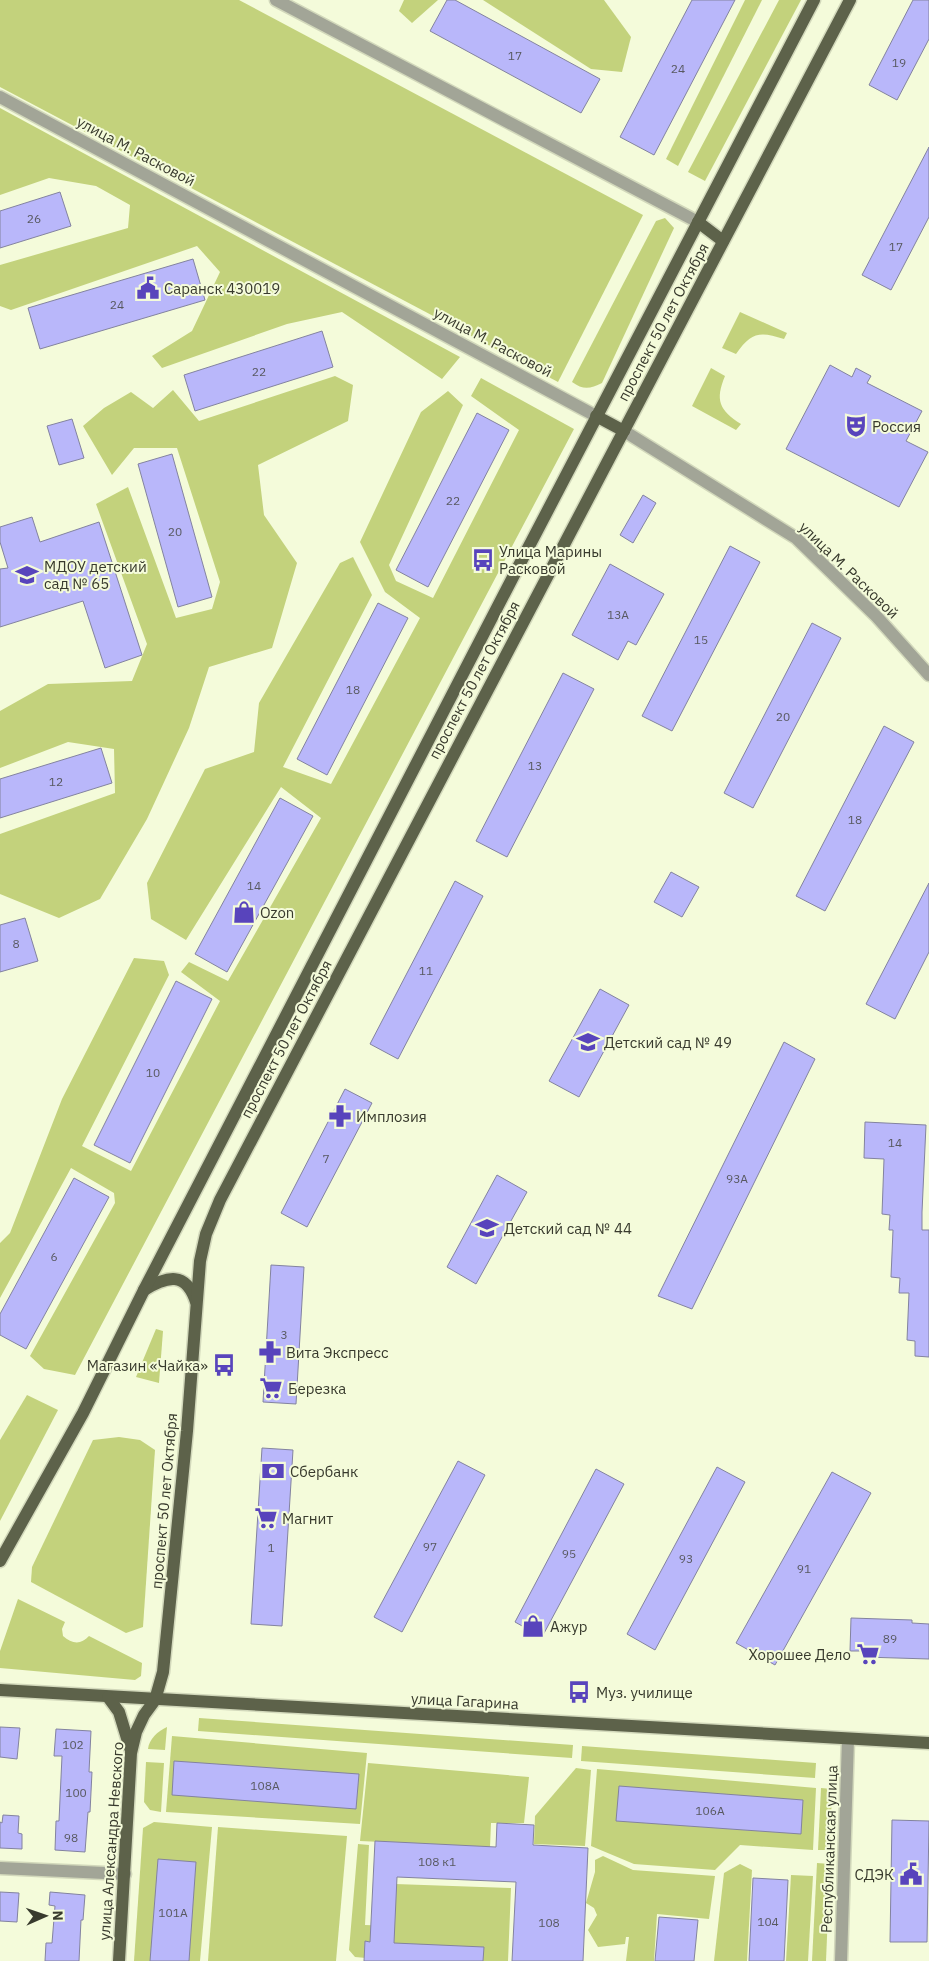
<svg xmlns="http://www.w3.org/2000/svg" width="929" height="1961" viewBox="0 0 929 1961" font-family="'IBM Plex Sans',sans-serif">
	<rect width="100%" height="100%" fill="#f4fbda"/>
	<!-- green -->
	<g fill="#c3d27c">
		<polygon points="0,0 239,0 643,215 558,382 0,87"/>
		<polygon points="404,0 438,0 412,23 399,11"/>
		<polygon points="483,0 604,0 631,37 622,72 591,69"/>
		<polygon points="745,0 762,0 678,166 666,159"/>
		<polygon points="779,0 801,0 705,181 688,172"/>
		<polygon points="0,108 460,357 442,379 342,312 287,324 162,368 152,356 192,331 220,272 197,246 11,310 0,306 0,265 128,228 130,205 96,186 49,178 0,195"/>
		<path d="M665 218 674 228 602 383C590 389 583 390 572 382L656 221Z"/>
		<path d="M740 312 787 333 784 339C760 331 751 332 736 354L722 348Z"/>
		<path d="M711 368 725 376C715 400 719 410 741 424L736 430 692 406Z"/>
		<polygon points="335,376 353,385 348,421 258,465 264,515 297,563 272,648 209,667 189,728 147,819 100,899 59,918 0,894 0,834 115,793 114,749 68,742 0,768 0,711 48,684 132,681 147,644 96,504 128,487 176,618 212,609 220,582 177,448 134,448 112,475 83,426 104,408 131,392 153,408 173,390 199,421"/>
		<polygon points="481,378 574,429 75,1375 44,1369 30,1356 115,1203 114,1193 71,1168 0,1298 0,1243 10,1233 62,1099 134,958 164,961 169,975 82,1146 131,1171 220,1001 181,972 189,962 228,981 321,818 281,787 186,940 151,919 147,883 205,769 254,752 259,703 340,563 353,557 372,595 283,767 331,784 420,618 385,592 360,542 421,412 448,391 463,405 389,565 396,581 433,598 519,430 471,396"/>
		<polygon points="156,1329 163,1331 159,1383 136,1377"/>
		<polygon points="27,1395 58,1410 0,1521 0,1440"/>
		<polygon points="119,1437 140,1440 155,1450 143,1627 126,1633 31,1582 32,1567 93,1440"/>
		<path d="M18 1599 65 1622 62 1629 63 1636C72 1644 81 1645 89 1636L142 1663 141 1676 135 1680 0 1668V1651Z"/>
		<polygon points="199,1718 573,1745 572,1758 198,1731"/>
		<path d="M167 1727 165 1750 148 1749C149 1739 158 1731 167 1727Z"/>
		<polygon points="172,1736 367,1753 360,1824 166,1812"/>
		<polygon points="582,1746 816,1763 815,1778 581,1761"/>
		<polygon points="146,1762 164,1763 161,1812 150,1810 144,1802"/>
		<polygon points="368,1763 529,1777 524,1823 491,1823 490,1847 360,1841"/>
		<polygon points="576,1768 591,1770 585,1846 534,1844 535,1816"/>
		<polygon points="597,1769 816,1788 813,1850 740,1845 715,1870 634,1864 591,1846"/>
		<polygon points="821,1788 832,1789 830,1850 818,1850"/>
		<polygon points="154,1822 212,1827 200,1961 134,1961 143,1828"/>
		<polygon points="218,1827 347,1836 336,1961 208,1961"/>
		<polygon points="358,1844 369,1845 365,1925 393,1926 395,1884 511,1888 508,1961 401,1961 355,1957 349,1950"/>
		<polygon points="603,1856 633,1870 715,1876 709,1919 657,1914 654,1961 626,1961 629,1937 626,1937 625,1944 598,1947 588,1930 597,1915 594,1908 586,1903 595,1872 595,1860"/>
		<polygon points="817,1863 830,1864 826,1961 812,1961"/>
		<polygon points="740,1864 752,1870 747,1961 714,1961 724,1873"/>
		<polygon points="791,1875 813,1876 808,1961 786,1961"/>
	</g>
	<!-- building -->
	<g fill="#b9b7fa" stroke="#83839f">
		<polygon points="447,0 455,0 600,79 581,113 430,31"/>
		<polygon points="692,0 735,0 654,155 620,137"/>
		<polygon points="913,0 929,0 929,39 897,100 869,85"/>
		<polygon points="929,147 929,217 891,290 862,275"/>
		<polygon points="60,192 71,226 0,248 0,211"/>
		<polygon points="193,259 205,300 40,349 28,308"/>
		<polygon points="322,331 333,367 195,411 184,375"/>
		<polygon points="830,365 852,377 856,368 871,376 867,383 922,411 906,441 928,452 899,507 786,449"/>
		<polygon points="477,413 509,430 428,587 396,570"/>
		<polygon points="72,419 84,458 59,465 47,426"/>
		<polygon points="172,454 212,597 178,607 138,464"/>
		<polygon points="643,495 656,503 633,543 620,535"/>
		<polygon points="32,517 40,542 99,522 142,655 105,668 83,601 0,627 0,569 8,568 0,542 0,527"/>
		<polygon points="730,546 760,562 672,731 642,716"/>
		<polygon points="610,564 664,594 636,645 628,641 618,660 572,635"/>
		<polygon points="378,603 408,618 327,775 297,759"/>
		<polygon points="812,623 841,638 753,808 724,793"/>
		<polygon points="563,673 594,689 507,857 476,841"/>
		<polygon points="884,726 914,742 825,911 796,896"/>
		<polygon points="101,748 112,783 0,818 0,779"/>
		<polygon points="280,798 313,816 227,972 195,954"/>
		<polygon points="671,872 699,887 682,917 654,902"/>
		<polygon points="455,881 483,896 398,1059 370,1044"/>
		<polygon points="929,883 929,952 895,1019 866,1004"/>
		<polygon points="25,918 38,961 0,972 0,925"/>
		<polygon points="176,981 212,999 130,1163 94,1145"/>
		<polygon points="600,989 629,1005 579,1097 549,1081"/>
		<polygon points="784,1042 815,1059 692,1309 658,1296"/>
		<polygon points="345,1089 372,1103 307,1227 281,1213"/>
		<polygon points="865,1122 926,1125 922,1212 922,1230 929,1230 929,1357 915,1356 915,1341 907,1340 909,1293 899,1293 900,1278 891,1277 893,1230 889,1230 890,1215 882,1214 884,1159 864,1158"/>
		<polygon points="497,1175 527,1192 476,1284 447,1267"/>
		<polygon points="74,1178 109,1197 26,1349 0,1335 0,1314"/>
		<polygon points="271,1265 304,1267 296,1404 263,1402"/>
		<polygon points="262,1448 293,1450 282,1626 251,1624"/>
		<polygon points="458,1461 485,1475 402,1632 374,1617"/>
		<polygon points="717,1467 745,1482 655,1650 627,1634"/>
		<polygon points="596,1469 624,1484 542,1637 515,1622"/>
		<polygon points="832,1472 871,1493 775,1665 736,1643"/>
		<polygon points="851,1618 912,1620 912,1623 929,1624 929,1659 864,1657 864,1651 850,1651"/>
		<polygon points="0,1727 20,1728 17,1759 0,1757"/>
		<polygon points="56,1729 91,1731 89,1772 92,1772 90,1812 88,1812 85,1852 55,1850 56,1821 59,1821 62,1756 54,1756"/>
		<polygon points="174,1761 359,1774 356,1809 172,1795"/>
		<polygon points="619,1786 803,1800 801,1834 616,1821"/>
		<polygon points="3,1815 19,1816 18,1833 22,1834 22,1849 0,1848 0,1822 2,1823"/>
		<polygon points="892,1820 929,1821 927,1942 890,1942"/>
		<polygon points="497,1823 534,1825 533,1845 588,1848 583,1961 512,1961 516,1882 397,1877 394,1943 484,1947 483,1961 364,1961 365,1941 370,1942 375,1841 496,1847"/>
		<polygon points="158,1859 196,1862 189,1961 150,1961"/>
		<polygon points="753,1878 788,1880 784,1961 749,1961"/>
		<polygon points="0,1892 19,1893 17,1922 0,1921"/>
		<polygon points="50,1892 85,1895 83,1920 81,1920 79,1961 45,1961 46,1943 52,1943 55,1906 49,1905"/>
		<polygon points="659,1917 698,1920 694,1961 655,1961"/>
	</g>
	<g fill="none" stroke-linecap="round" stroke-linejoin="round">
		<defs>
			<g id="minor">
				<polyline points="276,0 698,222"/>
				<polyline points="0,97 596,416"/>
				<polyline points="624,431 796,538 877,617 929,675"/>
				<polyline points="0,1868 125,1874"/>
				<polyline points="841,1961 848,1739"/>
			</g>
			<g id="major">
				<polyline points="698,222 723,241"/>
				<polyline points="596,416 624,431"/>
				<path d="M144 1290C167 1276 186 1271 196 1302"/>
				<polyline points="0,1561 83,1413 144,1290 513,577 814,0"/>
				<polyline points="0,1690 929,1743"/>
				<polyline points="108,1697 119,1712 130,1748"/>
				<polyline points="119,1961 131,1753 136,1732 144,1715 155,1700 163,1672 187,1431 200,1261 206,1234 220,1200 850,0"/>
			</g>
		</defs>
		<!-- minor casing -->
		<use href="#minor" stroke="#d2d8bb" stroke-width="15"/>
		<!-- major casing -->
		<use href="#major" stroke="#d2d8bb" stroke-width="15"/>
		<!-- minor -->
		<use href="#minor" stroke="#a2a597" stroke-width="12"/>
		<!-- major -->
		<use href="#major" stroke="#5d624a" stroke-width="12"/>
	</g>
	<!-- icons -->
	<defs>
		<symbol id="civic-bare" viewBox="-9 -9 18 18"><path d="M-.6-6.5H3V-4.5H.6V-3L4-1V1h2V6H-6V1h2V-1L-.6-3ZM-1.2 2.5V6h2.4V2.5Z" fill="#5844bc" stroke="#f4fbda" stroke-width="2.5" paint-order="stroke"/></symbol>
		<symbol id="theatre-bare" viewBox="-9 -9 18 18"><path d="M-5-5.5Q0-4 5-5.5V0Q5 5 0 6Q-5 5-5 0ZM-3.3-2.5H-1v1.5H-3.3ZM1-2.5H3.3v1.5H1ZM-2.8 1Q0 5.5 2.8 1Z" fill="#5844bc" stroke="#f4fbda" stroke-width="2.5" paint-order="stroke"/></symbol>
		<symbol id="bus-bare" viewBox="-9 -9 18 18"><path d="M-5-6H5V4H4V6H2V4H-2V6H-4V4H-5ZM-3.5-4V0h7V-4ZM-3.5 1.2v1.5H-2V1.2ZM2 1.2v1.5H3.5V1.2Z" fill="#5844bc" stroke="#f4fbda" stroke-width="2.5" paint-order="stroke"/></symbol>
		<symbol id="school-bare" viewBox="-9 -9 18 18"><path d="M0-5L7-2L0 1L-7-2ZM-4 1L0 2.5L4 1V4Q0 6-4 4Z" fill="#5844bc" stroke="#f4fbda" stroke-width="2.5" paint-order="stroke"/></symbol>
		<symbol id="shop-bare" viewBox="-9 -9 18 18"><path d="M-5-2.5h2.3a2.7 3.5 0 0 1 5.4 0H5L5.5 6h-11ZM-1.5-2.5h3a1.5 2.3 0 0 0-3 0Z" fill="#5844bc" stroke="#f4fbda" stroke-width="2.5" paint-order="stroke"/></symbol>
		<symbol id="pharmacy-bare" viewBox="-9 -9 18 18"><path d="M-2-6h4v4h4v4h-4v4h-4v-4h-4v-4h4Z" fill="#5844bc" stroke="#f4fbda" stroke-width="2.5" paint-order="stroke"/></symbol>
		<symbol id="supermarket-bare" viewBox="-9 -9 18 18"><path d="M-6-5.5h2.5l.6 2H6L4.5 2H-2.5L-4.4-4H-6ZM-1.5 3.2a1.3 1.3 0 1 0 .1 0ZM3 3.2a1.3 1.3 0 1 0 .1 0Z" fill="#5844bc" stroke="#f4fbda" stroke-width="2.5" paint-order="stroke"/></symbol>
		<symbol id="bank-bare" viewBox="-9 -9 18 18"><path d="M-6-4H6V4H-6ZM0-2.3a2.3 2.3 0 1 0 0 4.6a2.3 2.3 0 1 0 0-4.6Z" fill="#5844bc" stroke="#f4fbda" stroke-width="2.5" paint-order="stroke"/></symbol>
	</defs>
	<g fill-rule="evenodd">
		<use href="#civic-bare" x="132" y="272" width="32" height="32"/>
		<use href="#theatre-bare" x="840" y="410" width="32" height="32"/>
		<use href="#bus-bare" x="467" y="544" width="32" height="32"/>
		<use href="#school-bare" x="11" y="559" width="32" height="32"/>
		<use href="#shop-bare" x="228" y="896" width="32" height="32"/>
		<use href="#school-bare" x="572" y="1026" width="32" height="32"/>
		<use href="#pharmacy-bare" x="324" y="1100" width="32" height="32"/>
		<use href="#school-bare" x="471" y="1212" width="32" height="32"/>
		<use href="#pharmacy-bare" x="254" y="1336" width="32" height="32"/>
		<use href="#bus-bare" x="208" y="1349" width="32" height="32"/>
		<use href="#supermarket-bare" x="255" y="1372" width="32" height="32"/>
		<use href="#bank-bare" x="257" y="1455" width="32" height="32"/>
		<use href="#supermarket-bare" x="250" y="1502" width="32" height="32"/>
		<use href="#shop-bare" x="517" y="1610" width="32" height="32"/>
		<use href="#supermarket-bare" x="852" y="1638" width="32" height="32"/>
		<use href="#bus-bare" x="563" y="1676" width="32" height="32"/>
		<use href="#civic-bare" x="895" y="1858" width="32" height="32"/>
	</g>
	<g text-anchor="middle" dominant-baseline="central" stroke-width="4" stroke-linejoin="round" paint-order="stroke">
		<!-- number labels -->
		<g font-size="12" fill="#585960">
			<text x="515" y="55">17</text>
			<text x="899" y="62">19</text>
			<text x="678" y="68">24</text>
			<text x="34" y="218">26</text>
			<text x="896" y="246">17</text>
			<text x="117" y="304">24</text>
			<text x="259" y="371">22</text>
			<text x="453" y="500">22</text>
			<text x="175" y="531">20</text>
			<text x="618" y="614">13А</text>
			<text x="701" y="639">15</text>
			<text x="353" y="689">18</text>
			<text x="783" y="716">20</text>
			<text x="535" y="765">13</text>
			<text x="56" y="781">12</text>
			<text x="855" y="819">18</text>
			<text x="254" y="885">14</text>
			<text x="16" y="943">8</text>
			<text x="426" y="970">11</text>
			<text x="153" y="1072">10</text>
			<text x="895" y="1142">14</text>
			<text x="326" y="1158">7</text>
			<text x="737" y="1178">93А</text>
			<text x="54" y="1256">6</text>
			<text x="284" y="1334">3</text>
			<text x="430" y="1546">97</text>
			<text x="271" y="1547">1</text>
			<text x="569" y="1553">95</text>
			<text x="686" y="1558">93</text>
			<text x="804" y="1568">91</text>
			<text x="890" y="1638">89</text>
			<text x="73" y="1744">102</text>
			<text x="265" y="1785">108А</text>
			<text x="76" y="1792">100</text>
			<text x="710" y="1810">106А</text>
			<text x="71" y="1837">98</text>
			<text x="437" y="1861">108 к1</text>
			<text x="173" y="1912">101А</text>
			<text x="768" y="1921">104</text>
			<text x="549" y="1922">108</text>
		</g>
		<!-- street labels -->
		<g font-size="15" fill="#383a2d" stroke="#f4fbda">
			<text transform="translate(136 151) rotate(28)">улица М. Расковой</text>
			<text transform="translate(663 322) rotate(-62)">проспект 50 лет Октября</text>
			<text transform="translate(493 342) rotate(28)">улица М. Расковой</text>
			<text transform="translate(849 570) rotate(44)">улица М. Расковой</text>
			<text transform="translate(474 680) rotate(-62)">проспект 50 лет Октября</text>
			<text transform="translate(286 1039) rotate(-62)">проспект 50 лет Октября</text>
			<text transform="translate(164 1501) rotate(-85)">проспект 50 лет Октября</text>
			<text transform="translate(465 1701) rotate(3)">улица Гагарина</text>
			<text transform="translate(111 1841) rotate(-86)">улица Александра Невского</text>
			<text transform="translate(829 1849) rotate(-88)">Республиканская улица</text>
		</g>
		<!-- poi labels -->
		<g font-size="15" fill="#383a2d" stroke="#f4fbda" text-anchor="start">
			<text x="164" y="288">Саранск 430019</text>
			<text x="872" y="426">Россия</text>
			<text x="499" y="551">Улица Марины<tspan x="499" dy="17">Расковой</tspan></text>
			<text x="44" y="566">МДОУ детский<tspan x="44" dy="17">сад № 65</tspan></text>
			<text x="260" y="912">Ozon</text>
			<text x="604" y="1042">Детский сад № 49</text>
			<text x="356" y="1116">Имплозия</text>
			<text x="504" y="1228">Детский сад № 44</text>
			<text x="286" y="1352">Вита Экспресс</text>
			<text x="208" y="1365" text-anchor="end">Магазин «Чайка»</text>
			<text x="288" y="1388">Березка</text>
			<text x="290" y="1471">Сбербанк</text>
			<text x="282" y="1518">Магнит</text>
			<text x="550" y="1626">Ажур</text>
			<text x="851" y="1654" text-anchor="end">Хорошее Дело</text>
			<text x="596" y="1692">Муз. училище</text>
			<text x="894" y="1874" text-anchor="end">СДЭК</text>
		</g>
	</g>
	<!-- north arrow -->
	<g transform="translate(45 1916) rotate(88)" stroke="#f4fbda" stroke-width="4" paint-order="stroke">
	<path d="M0-4L9 19L0 12L-9 19Z" fill="#383a2d"/>
	<text y="-8" font-size="14" font-weight="bold" text-anchor="middle" fill="#383a2d">N</text>
	</g>
</svg>
